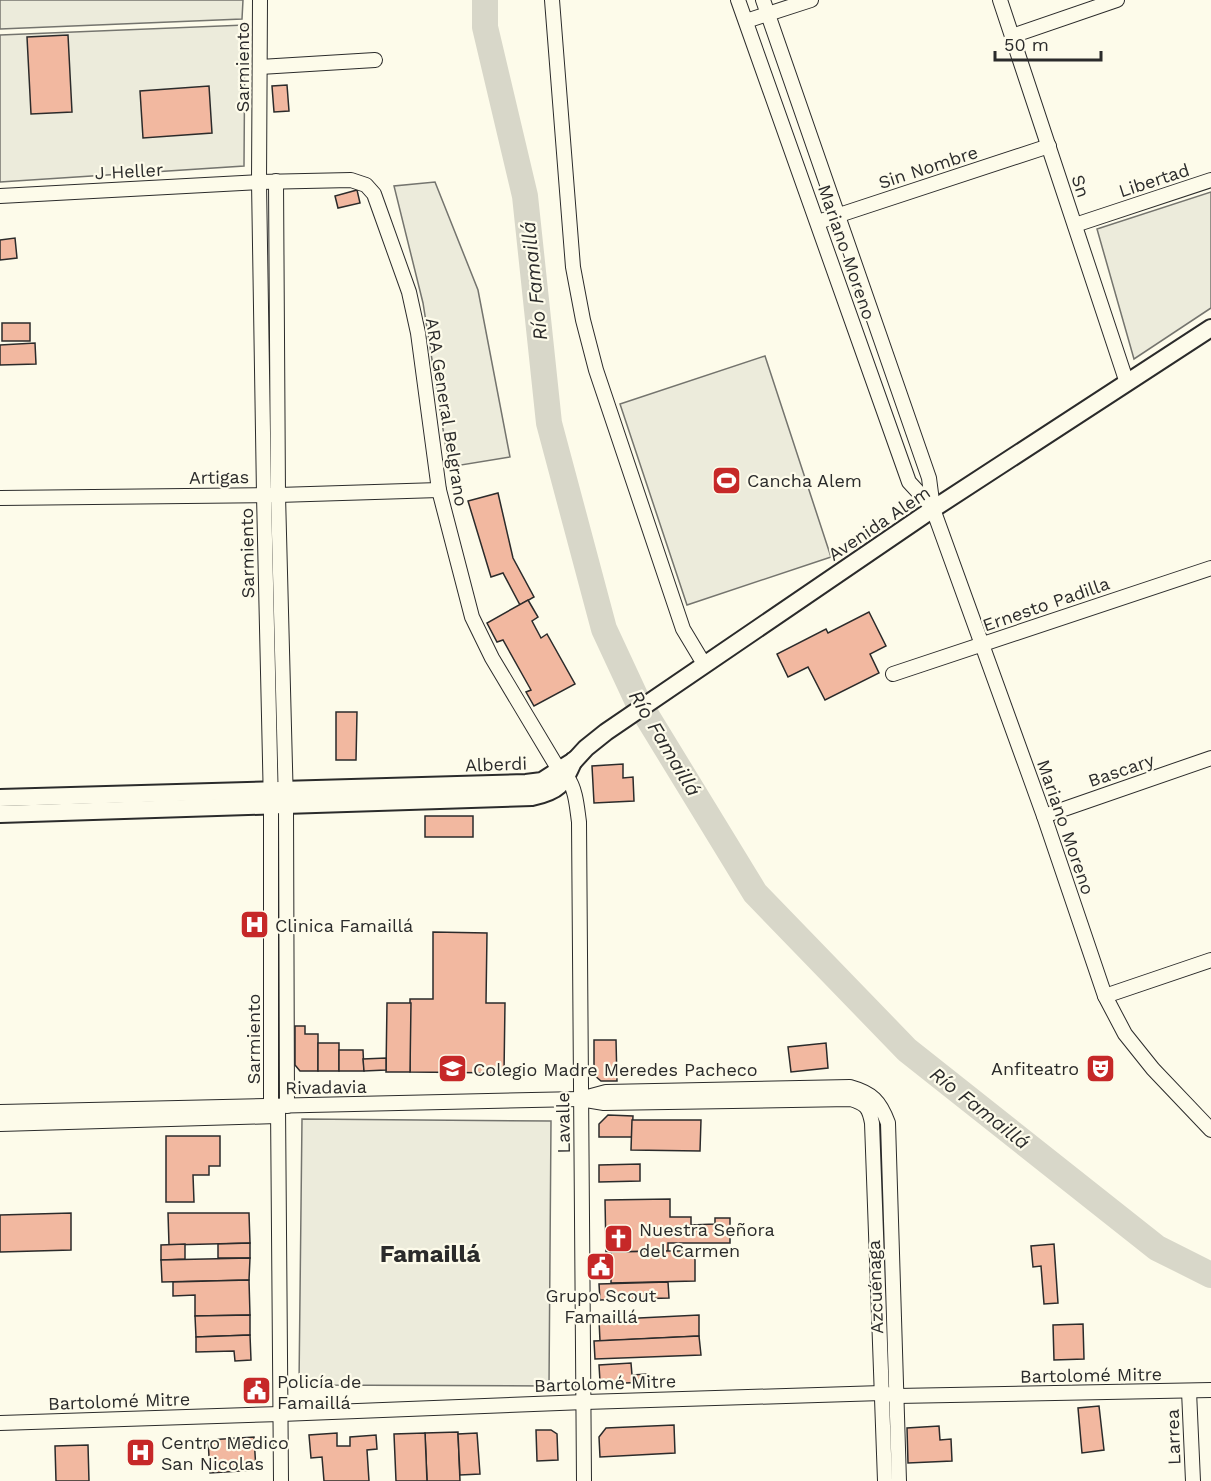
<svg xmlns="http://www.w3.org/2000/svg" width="1211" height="1481" viewBox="0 0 1211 1481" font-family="'Work Sans',sans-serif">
	<rect width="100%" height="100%" fill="#fdfbea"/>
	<!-- green -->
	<g fill="#ecebdb" stroke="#74746e" stroke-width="1.5">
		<polygon points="0,0 243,0 242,19 0,29"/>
		<polygon points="245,25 244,166 0,182 0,35"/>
		<polygon points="435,182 478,290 510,457 449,467 423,303 394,186"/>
		<polygon points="1211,192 1211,308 1134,359 1097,229"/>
		<polygon points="765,356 831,557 687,605 620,404"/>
		<polygon points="302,1119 551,1121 549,1386 299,1385"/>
	</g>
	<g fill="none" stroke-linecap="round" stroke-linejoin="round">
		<!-- river -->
		<polyline stroke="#d8d7c9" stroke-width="26" points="485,0 485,27 525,196 549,423 604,629 637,700 755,893 907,1050 1157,1248 1211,1275"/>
	</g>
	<!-- building -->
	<g fill="#f2b8a0" stroke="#2b2b2b" stroke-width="1.5">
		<polygon points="68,35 72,112 31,114 27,37"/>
		<polygon points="287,85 289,111 274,112 272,86"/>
		<polygon points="209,86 212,133 143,138 140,91"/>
		<polygon points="357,190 360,203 338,208 335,196"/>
		<polygon points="15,238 17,258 0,260 0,240"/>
		<rect x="2" y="323" width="28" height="18"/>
		<polygon points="35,343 36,364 0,365 0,345"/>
		<polygon points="498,493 513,558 534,597 520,605 503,573 491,577 468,501"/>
		<polygon points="528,600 538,617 532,621 541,638 547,634 575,684 534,706 526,692 531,690 503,640 497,642 487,623"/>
		<polygon points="869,612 886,646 870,654 879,673 825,700 808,667 788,677 777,654 826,629 828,633"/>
		<polygon points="336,712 357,712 356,760 336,760"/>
		<polygon points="623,764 623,778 633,777 634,801 594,803 592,766"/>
		<rect x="425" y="816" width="48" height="21"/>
		<polygon points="433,932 487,933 486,1003 505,1003 504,1073 410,1072 410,999 433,999"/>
		<polygon points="387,1003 411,1003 410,1072 386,1072"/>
		<polygon points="295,1026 305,1026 305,1034 318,1034 318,1071 300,1071 295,1065"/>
		<polygon points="594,1040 616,1040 617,1081 601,1081 594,1075"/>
		<rect x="318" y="1043" width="21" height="28"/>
		<polygon points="826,1043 828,1068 791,1072 788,1047"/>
		<polygon points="339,1050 363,1050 364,1071 339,1071"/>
		<polygon points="386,1058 386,1070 364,1071 363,1059"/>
		<polygon points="608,1115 633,1116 632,1137 599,1137 599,1124"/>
		<polygon points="632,1120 701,1120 700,1151 631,1150"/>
		<polygon points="166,1136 220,1136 220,1166 209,1166 209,1175 193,1175 194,1202 166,1202"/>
		<polygon points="640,1164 640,1181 599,1182 599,1165"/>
		<polygon points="670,1199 670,1217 691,1217 691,1225 715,1224 715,1218 730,1218 730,1243 668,1243 668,1251 606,1252 605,1200"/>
		<polygon points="71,1213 71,1250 0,1252 0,1215"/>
		<polygon points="168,1213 249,1213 250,1243 169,1245"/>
		<polygon points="250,1243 250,1258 218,1258 218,1244"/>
		<polygon points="185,1244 185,1259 161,1260 161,1245"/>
		<polygon points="1054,1244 1058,1303 1044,1304 1041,1266 1033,1267 1031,1246"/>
		<polygon points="668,1251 695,1251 695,1281 611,1283 611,1252"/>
		<polygon points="250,1258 249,1280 162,1282 161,1260"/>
		<polygon points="249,1280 250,1315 195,1316 195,1295 173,1296 173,1282"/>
		<polygon points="668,1282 669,1298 600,1300 599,1284"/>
		<polygon points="250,1315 250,1335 196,1337 195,1316"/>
		<polygon points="699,1315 699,1336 600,1341 599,1320"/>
		<polygon points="1083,1324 1084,1359 1054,1360 1053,1325"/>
		<polygon points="250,1335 251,1360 235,1361 234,1351 196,1352 196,1337"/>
		<polygon points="699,1336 701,1355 595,1359 594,1341"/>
		<polygon points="631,1363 632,1375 647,1374 647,1382 604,1384 600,1381 599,1365"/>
		<polygon points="1099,1406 1104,1450 1082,1453 1078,1408"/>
		<polygon points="674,1425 675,1453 600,1457 599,1437 606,1428"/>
		<polygon points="939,1426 940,1440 951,1439 952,1461 908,1463 907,1428"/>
		<polygon points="536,1430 551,1430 557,1434 558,1460 537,1461"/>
		<polygon points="458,1432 460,1481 427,1481 425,1433"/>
		<polygon points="337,1433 337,1446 350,1446 350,1437 376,1435 377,1449 367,1450 369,1481 324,1481 322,1457 311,1458 309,1435"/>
		<polygon points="425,1433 427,1481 396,1481 394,1434"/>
		<polygon points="477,1433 480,1474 460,1475 458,1434"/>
		<polygon points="254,1437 256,1470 210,1473 208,1440"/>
		<polygon points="88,1445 89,1481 56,1481 55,1446"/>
	</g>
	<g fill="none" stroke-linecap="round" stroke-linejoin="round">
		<defs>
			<g id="minor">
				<polyline points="260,0 259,182 264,495 271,805 271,1106"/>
				<polyline points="552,0 573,267 583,320 596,370 683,629 704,664"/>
				<polyline points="738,0 909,482 933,508"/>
				<polyline points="763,0 929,478 933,509 1044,816 1105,996 1125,1034 1153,1069 1211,1130"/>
				<polyline points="1000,0 1127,383"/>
				<polyline points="746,21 811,0"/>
				<polyline points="1012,36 1117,0"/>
				<polyline points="260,67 375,60"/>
				<polyline points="276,181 278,495 286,805 287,1106"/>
				<path d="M0 196 259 182 351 180 366 185 374 194 409 292 418 333 439 490 472 617 492 658 559 770C560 771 567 776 567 777 576 789 577 808 579 822L584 1481"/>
				<polyline points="818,222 1049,146"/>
				<polyline points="1075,225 1211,180"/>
				<polyline points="0,498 278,495 439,490"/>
				<polyline points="893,674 1211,568"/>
				<polyline points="1044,816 1211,758"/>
				<polyline points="1105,996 1211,960"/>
				<polyline points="278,1106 281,1481"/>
				<polyline points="0,1112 580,1099"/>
				<polyline points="0,1124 277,1116"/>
				<polyline points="1189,1391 1193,1481"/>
				<polyline points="0,1423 281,1414 585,1402 882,1393 897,1396 1211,1390"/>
				<path d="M885 1481 872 1123C869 1107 866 1104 851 1099L604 1103 580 1099 606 1092 850 1087C872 1093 880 1101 888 1123L899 1481"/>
			</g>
			<g id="tertiary">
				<polyline points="0,798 526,783 542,781 559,770 575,760 586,748 606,732 933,509 1211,328"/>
				<path d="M0 814 532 797C559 791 563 785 574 760"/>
			</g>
		</defs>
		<!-- minor casing -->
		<use href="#minor" stroke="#2b2b2b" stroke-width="16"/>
		<!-- tertiary casing -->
		<use href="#tertiary" stroke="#2b2b2b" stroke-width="20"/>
		<!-- minor -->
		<use href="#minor" stroke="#fdfbea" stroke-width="14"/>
		<!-- tertiary -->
		<use href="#tertiary" stroke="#fdfbea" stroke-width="16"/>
	</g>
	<!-- icons -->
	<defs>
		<symbol id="stadium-square" viewBox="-11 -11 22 22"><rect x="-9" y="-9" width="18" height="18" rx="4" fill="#c62828" stroke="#fdfbea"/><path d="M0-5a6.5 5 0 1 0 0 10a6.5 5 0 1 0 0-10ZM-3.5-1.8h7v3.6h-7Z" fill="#fff"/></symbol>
		<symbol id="hospital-square" viewBox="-11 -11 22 22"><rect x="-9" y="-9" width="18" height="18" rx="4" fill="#c62828" stroke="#fdfbea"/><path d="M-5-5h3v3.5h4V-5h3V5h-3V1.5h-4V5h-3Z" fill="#fff"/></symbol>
		<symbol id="theatre-square" viewBox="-11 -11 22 22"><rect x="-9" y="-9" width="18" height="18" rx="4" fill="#c62828" stroke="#fdfbea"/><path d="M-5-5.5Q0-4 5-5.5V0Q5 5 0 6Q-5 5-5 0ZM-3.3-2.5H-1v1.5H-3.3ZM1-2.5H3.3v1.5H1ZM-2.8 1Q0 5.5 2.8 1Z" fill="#fff"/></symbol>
		<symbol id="school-square" viewBox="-11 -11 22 22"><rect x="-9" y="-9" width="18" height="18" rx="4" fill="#c62828" stroke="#fdfbea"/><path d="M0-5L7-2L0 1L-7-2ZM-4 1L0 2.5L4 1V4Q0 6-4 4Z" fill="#fff"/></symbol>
		<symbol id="church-square" viewBox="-11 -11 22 22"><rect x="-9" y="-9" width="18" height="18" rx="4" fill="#c62828" stroke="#fdfbea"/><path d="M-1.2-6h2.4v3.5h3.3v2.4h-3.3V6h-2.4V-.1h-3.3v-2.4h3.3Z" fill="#fff"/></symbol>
		<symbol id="civic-square" viewBox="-11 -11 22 22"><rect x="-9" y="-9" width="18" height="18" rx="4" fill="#c62828" stroke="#fdfbea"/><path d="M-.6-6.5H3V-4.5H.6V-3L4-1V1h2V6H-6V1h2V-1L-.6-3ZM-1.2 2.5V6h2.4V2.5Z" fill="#fff"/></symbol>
	</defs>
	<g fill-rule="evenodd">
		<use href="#stadium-square" x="710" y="464" width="33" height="33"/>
		<use href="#hospital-square" x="238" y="908" width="33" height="33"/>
		<use href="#theatre-square" x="1084" y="1052" width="33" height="33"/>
		<use href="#school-square" x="436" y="1052" width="33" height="33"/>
		<use href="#church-square" x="602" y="1222" width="33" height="33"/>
		<use href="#civic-square" x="584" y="1250" width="33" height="33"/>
		<use href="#civic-square" x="240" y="1374" width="33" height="33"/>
		<use href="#hospital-square" x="124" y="1436" width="33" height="33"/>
	</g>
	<g text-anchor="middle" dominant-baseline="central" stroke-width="4.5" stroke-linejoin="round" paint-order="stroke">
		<!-- street labels -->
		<g font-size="18" fill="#2b2b2b" stroke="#fdfbea">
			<text transform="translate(242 67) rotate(-90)">Sarmiento</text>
			<text transform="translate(928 167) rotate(-18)">Sin Nombre</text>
			<text transform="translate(129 171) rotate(-3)">J Heller</text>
			<text transform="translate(1154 180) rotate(-18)">Libertad</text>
			<text transform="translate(1081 186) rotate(72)">Sn</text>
			<text transform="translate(847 252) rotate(71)">Mariano Moreno</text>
			<text transform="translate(447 412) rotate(81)">ARA General Belgrano</text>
			<text transform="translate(219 477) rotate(-1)">Artigas</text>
			<text transform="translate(879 523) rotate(-34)">Avenida Alem</text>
			<text transform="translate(247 553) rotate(-91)">Sarmiento</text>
			<text transform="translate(1046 604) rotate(-19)">Ernesto Padilla</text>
			<text transform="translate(496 764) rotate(-2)">Alberdi</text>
			<text transform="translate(1121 770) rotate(-19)">Bascary</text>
			<text transform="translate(1066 827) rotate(71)">Mariano Moreno</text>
			<text transform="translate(253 1039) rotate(-90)">Sarmiento</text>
			<text transform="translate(326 1087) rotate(-1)">Rivadavia</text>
			<text transform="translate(563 1123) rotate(-91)">Lavalle</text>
			<text transform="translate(875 1287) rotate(-92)">Azcuénaga</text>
			<text transform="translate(1091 1375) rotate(-1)">Bartolomé Mitre</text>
			<text transform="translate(605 1383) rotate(-2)">Bartolomé Mitre</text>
			<text transform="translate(119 1401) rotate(-2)">Bartolomé Mitre</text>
			<text transform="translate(1173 1437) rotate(-92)">Larrea</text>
		</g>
		<!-- poi labels -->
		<g font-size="18" fill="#2b2b2b" stroke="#fdfbea" text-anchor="start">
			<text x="747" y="480">Cancha Alem</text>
			<text x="275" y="925">Clinica Famaillá</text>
			<text x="1079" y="1068" text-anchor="end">Anfiteatro</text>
			<text x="473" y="1069">Colegio Madre Meredes Pacheco</text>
			<text x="639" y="1229">Nuestra Señora<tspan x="639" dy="21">del Carmen</tspan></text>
			<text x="601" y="1295" text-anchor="middle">Grupo Scout<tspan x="601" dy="21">Famaillá</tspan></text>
			<text x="277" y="1381">Policía de<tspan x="277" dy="21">Famaillá</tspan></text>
			<text x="161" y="1442">Centro Medico<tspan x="161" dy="21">San Nicolas</tspan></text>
		</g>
		<!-- water labels -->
		<g font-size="20" font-style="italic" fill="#2b2b2b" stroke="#fdfbea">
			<text transform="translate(534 281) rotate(-96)">Río Famaillá</text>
			<text transform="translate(665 743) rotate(59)">Río Famaillá</text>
			<text transform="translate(980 1108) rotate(38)">Río Famaillá</text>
		</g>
		<!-- district labels -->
		<g font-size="24" font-weight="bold" fill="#2b2b2b" stroke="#fdfbea">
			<text x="430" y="1254">Famaillá</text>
		</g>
	</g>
	<!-- scale -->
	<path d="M995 51v9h106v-9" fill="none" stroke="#2b2b2b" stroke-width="3"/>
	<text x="1004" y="51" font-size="18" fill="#2b2b2b" stroke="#fdfbea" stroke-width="4.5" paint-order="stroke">50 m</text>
</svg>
